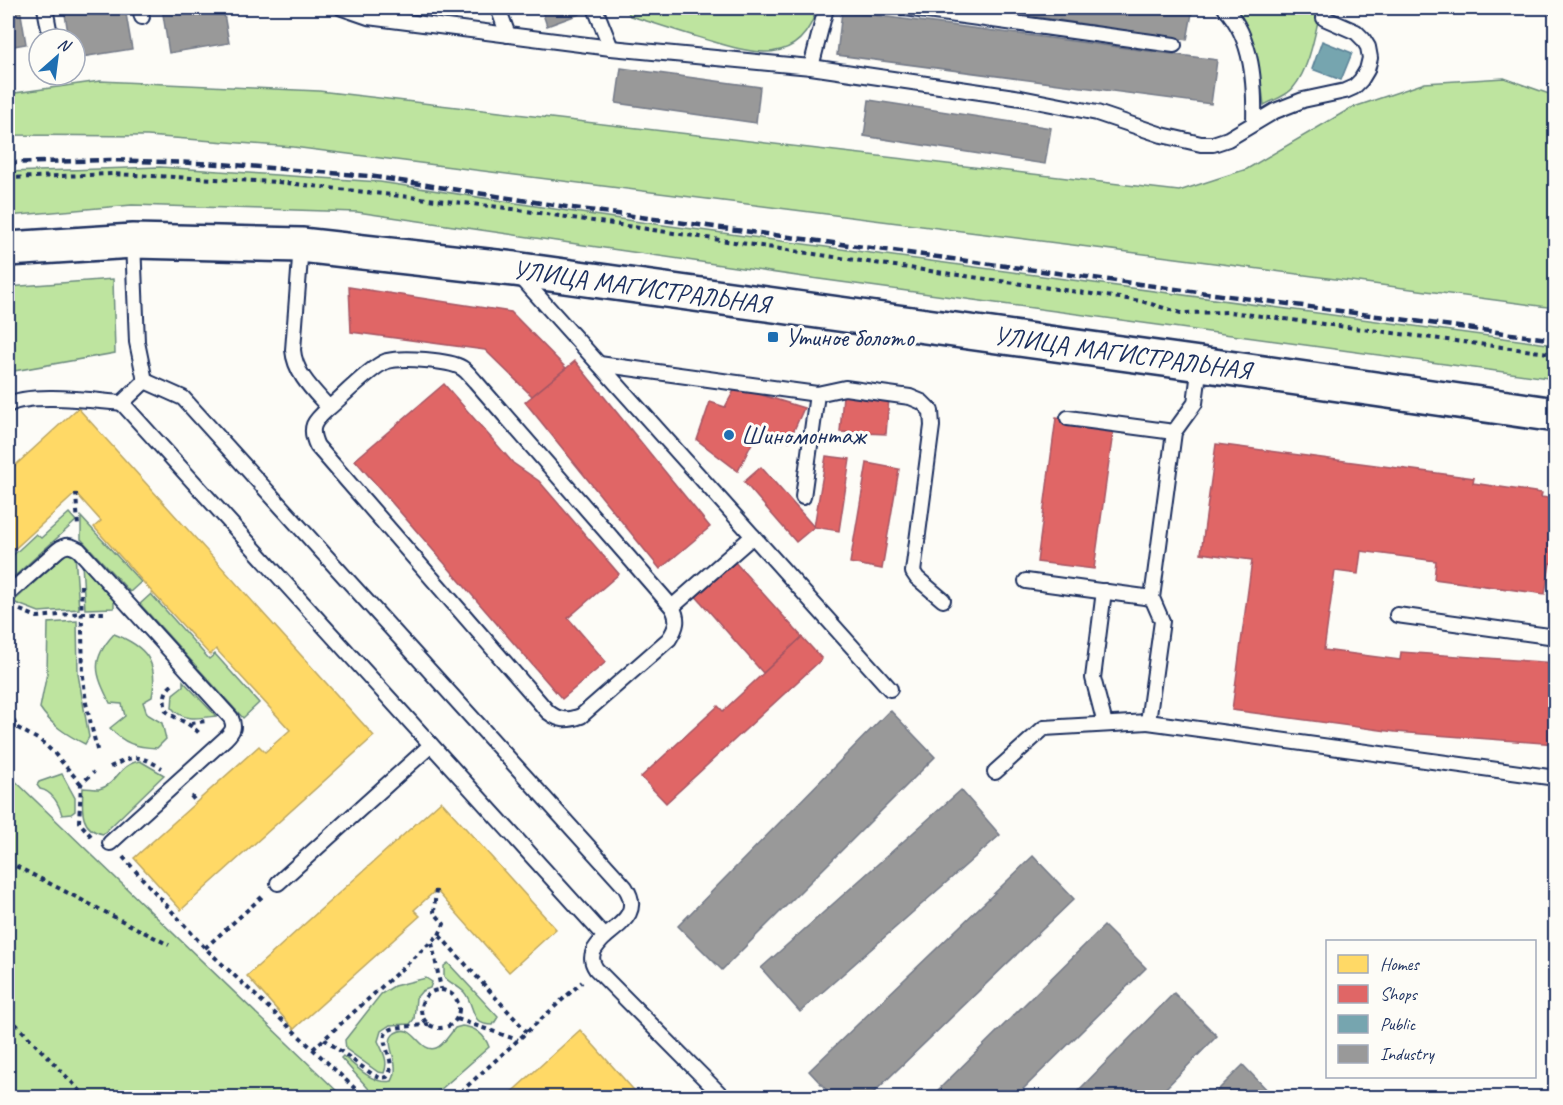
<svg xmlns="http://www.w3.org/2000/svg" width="1563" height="1105" viewBox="0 0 1563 1105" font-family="Caveat,sans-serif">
	<rect width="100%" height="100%" fill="#fdfcf7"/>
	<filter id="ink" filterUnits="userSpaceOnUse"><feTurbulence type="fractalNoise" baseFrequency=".0167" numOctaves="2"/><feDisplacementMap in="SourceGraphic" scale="12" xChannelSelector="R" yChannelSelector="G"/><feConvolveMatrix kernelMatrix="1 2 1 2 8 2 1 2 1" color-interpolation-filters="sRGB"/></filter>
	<g filter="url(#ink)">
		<!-- green -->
		<g fill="#bee49f" stroke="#6c8a7e" stroke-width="1.5">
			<path d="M626 8H817C799 71 747 52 701 38 677 31 654 23 630 16Z"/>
			<path d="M1233 8H1321C1315 33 1310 68 1293 88 1287 96 1273 100 1264 105 1260 72 1256 34 1233 8Z"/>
			<polygon points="1504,78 1555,96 1555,308 1176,258 293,147 147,136 8,135 8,94 100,81 319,91 1179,191 1247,169 1351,108 1425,83"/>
			<polygon points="160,167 380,182 633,221 1555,345 1555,379 804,277 357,212 132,205 8,216 8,172"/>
			<polygon points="113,279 115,353 8,372 8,287"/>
			<polygon points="69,513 76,521 8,582 8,560 36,534 41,538"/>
			<polygon points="81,517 141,582 130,592 81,539"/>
			<polygon points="70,550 75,554 79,609 39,612 13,602"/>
			<polygon points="82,564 114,600 114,608 85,609"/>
			<polygon points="151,594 209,659 215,654 259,703 243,718 140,604"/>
			<path d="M77 621 78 674 89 737 85 744C67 735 51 725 40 708L47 673 48 623Z"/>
			<path d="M114 634C145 646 159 661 152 697L143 702 147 714 162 723 166 739 157 748C136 747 124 744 110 728L125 716 122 704 110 703C95 673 90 660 114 634Z"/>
			<path d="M183 681 216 716C200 718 183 722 172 708L173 694 183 686Z"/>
			<path d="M140 761 164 775 103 834C79 830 82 808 83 788 88 788 94 789 99 789 117 785 118 764 140 761Z"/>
			<polygon points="8,774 343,1097 8,1097"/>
			<path d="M62 774 75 798V811L71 814 62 815C59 804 52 791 40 789L37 785 39 782Z"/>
			<path d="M448 963 498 1017 493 1025C469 1025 476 1006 464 992 458 986 450 983 444 977V966Z"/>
			<path d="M426 978 432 982 430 988 422 991 416 998 414 1019 410 1024 390 1025 381 1031 378 1041C383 1052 389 1061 384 1073L378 1072 346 1049 345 1040 381 994 394 986Z"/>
			<path d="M462 1026C475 1027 485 1035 489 1047L432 1097H376L341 1058 343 1056C357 1067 373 1085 392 1081 403 1062 381 1043 395 1033 414 1021 419 1054 436 1048 443 1046 450 1034 455 1028Z"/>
		</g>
		<!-- homes -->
		<g fill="#ffd966" stroke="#bba664" stroke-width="1.5">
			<polygon points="78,408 374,736 181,910 134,858 259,746 265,752 290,730 216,649 210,655 152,592 94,527 101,521 76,493 8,555 8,472"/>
			<polygon points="441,801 556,929 509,972 436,890 414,910 420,916 294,1029 247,976"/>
			<polygon points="580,1030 641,1098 505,1098"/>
		</g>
		<!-- shops -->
		<g fill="#e06666" stroke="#a55664" stroke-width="1.5">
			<polygon points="349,287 511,312 566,368 532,396 485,350 351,332"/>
			<polygon points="575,361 710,527 660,569 525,402"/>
			<polygon points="444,384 513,463 539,481 619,574 568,618 606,662 562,699 355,460"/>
			<polygon points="736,387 804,408 789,441 759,429 738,471 697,440 710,402 725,407"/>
			<polygon points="843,395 889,398 886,434 840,432"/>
			<polygon points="1056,418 1114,425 1094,569 1037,562"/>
			<polygon points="1216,444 1474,478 1473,483 1542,493 1541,497 1556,499 1556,564 1550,563 1545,594 1434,579 1436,561 1361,551 1358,574 1335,571 1324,650 1400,660 1401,652 1556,663 1556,744 1395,732 1232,710 1252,560 1201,553"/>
			<polygon points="826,456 850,459 839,531 814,527"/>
			<polygon points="867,463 899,469 882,569 850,563"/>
			<polygon points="761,467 814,527 796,542 744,482"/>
			<polygon points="733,560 802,637 763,673 694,594"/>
			<polygon points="802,637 822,659 666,803 641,777 718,706 723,711"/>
		</g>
		<!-- public -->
		<polygon fill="#76a5af" stroke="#5b8297" stroke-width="1.5" points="1322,41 1352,53 1341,80 1312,69"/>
		<!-- industry -->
		<g fill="#999" stroke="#737987" stroke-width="1.5">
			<polygon points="8,8 20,8 26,44 8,47"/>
			<polygon points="64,8 125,8 132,49 75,58 75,39 69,39"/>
			<polygon points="162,8 223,8 229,43 169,53"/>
			<polygon points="541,8 584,8 585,12 547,26"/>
			<polygon points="982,8 1193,8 1187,40"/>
			<polygon points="842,11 1217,60 1211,104 837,55"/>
			<polygon points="621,68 760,87 756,123 616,103"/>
			<polygon points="869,100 1051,128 1045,164 864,136"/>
			<polygon points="890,710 935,757 722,970 678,926"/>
			<polygon points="961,790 1000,835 800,1012 761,968"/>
			<polygon points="1033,856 1074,899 868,1098 834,1098 809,1071"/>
			<polygon points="1104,926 1146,968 1014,1098 930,1098"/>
			<polygon points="1174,993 1217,1036 1156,1098 1071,1098"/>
			<polygon points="1243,1065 1275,1098 1210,1098"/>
		</g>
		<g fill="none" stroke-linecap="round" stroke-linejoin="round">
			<defs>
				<g id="service">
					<polyline points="45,8 49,29"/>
					<polyline points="140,8 142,17"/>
					<polyline points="342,8 368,17 611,48 811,67 1021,98 1097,113 1162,135 1201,144 1213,144 1228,139 1275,111 1303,100 1345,91 1354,87 1361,80 1367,70 1370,58 1368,47 1363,39 1356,32 1324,18"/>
					<polyline points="498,8 508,35"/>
					<polyline points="595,8 611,48"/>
					<polyline points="905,8 1174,45"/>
					<path d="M1225 8C1253 39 1255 84 1254 123"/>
					<polyline points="811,67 826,8"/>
					<path d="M133 241 137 342 145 381 122 403 605 937C595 947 587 956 596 969L724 1098"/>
					<path d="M301 245 293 350C295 374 314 391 329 408 314 421 308 427 317 446L548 712C560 721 567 721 581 716L669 639C677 627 679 619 672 607L475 381C471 377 467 371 462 368 449 360 402 357 387 361 372 366 342 397 329 408"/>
					<polyline points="519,275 890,689"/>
					<polyline points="599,364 817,394 845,388 910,397 922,402 931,411 932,426 913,572 917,578 943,600"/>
					<polyline points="1200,364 1195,403 1174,432 1152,598 1162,621 1148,722 1556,778"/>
					<path d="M145 381 183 398 625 887C641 911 623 922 605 937"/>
					<path d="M8 405C29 392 95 401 122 403"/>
					<polyline points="1068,418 1174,432"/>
					<polyline points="803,497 817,394"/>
					<polyline points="1026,581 1152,598"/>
					<polyline points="1104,591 1093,678 1105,724"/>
					<path d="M8 594 58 550C66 544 71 545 79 550L231 718C235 727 233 731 226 738L110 843"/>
					<polyline points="672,607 753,536"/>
					<polyline points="1397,615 1556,637"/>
					<polyline points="995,772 1044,728 1148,722"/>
					<polyline points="278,883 431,745"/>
				</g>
				<polyline id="secondary" points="8,249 133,241 301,245 514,269 1200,364 1556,415"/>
			</defs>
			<!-- service casing -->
			<use href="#service" stroke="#1b2f5e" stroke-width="18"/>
			<!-- secondary casing -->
			<use href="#secondary" stroke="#1b2f5e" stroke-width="38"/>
			<!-- path -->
			<g stroke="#1b2f5e" stroke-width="4" stroke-dasharray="4.5 4.5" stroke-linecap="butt">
				<polyline points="8,178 112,174 277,182 499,207 888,265 1141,301 1181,313 1230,312 1556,354"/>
				<polyline points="76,493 78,527"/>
				<polyline points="81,585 83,676 86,703 98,754"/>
				<polyline points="20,610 37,617 83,613 107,613"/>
				<polyline points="8,623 11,614"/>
				<path d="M172 685C163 692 164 701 166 711 177 720 189 722 199 733"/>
				<polyline points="8,703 16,727 41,741 54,753 81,784"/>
				<polyline points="191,723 207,721"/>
				<path d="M110 767C135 755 137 754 162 768"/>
				<polyline points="191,796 196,802"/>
				<polyline points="91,836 79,822 81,784 94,772"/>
				<polyline points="123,857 205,948 365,1098"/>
				<polyline points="8,862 169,945"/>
				<polyline points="436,890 434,912 444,924 439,935"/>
				<polyline points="432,943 441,989"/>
				<polyline points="205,948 264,895"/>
				<circle cx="440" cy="1009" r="19"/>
				<polyline points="8,1018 13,1021 87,1098"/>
				<polyline points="457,1019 518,1040"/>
				<path d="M324 1039 372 1074 380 1078 387 1077C401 1060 369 1034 395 1028 406 1026 418 1026 429 1024"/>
				<polyline points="313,1049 439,935 527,1032"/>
				<polyline points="454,1098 582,982"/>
			</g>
			<!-- service -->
			<use href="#service" stroke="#fdfcf7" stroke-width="14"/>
			<!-- secondary -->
			<use href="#secondary" stroke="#fdfcf7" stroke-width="33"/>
			<!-- rail -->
			<g stroke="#1b2f5e" stroke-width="4.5" stroke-dasharray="9 4.5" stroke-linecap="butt">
				<polyline points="1537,8 1556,15"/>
				<polyline points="8,163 110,160 222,164 369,176 573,208 1556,340"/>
			</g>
		</g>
	</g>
	<!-- markers -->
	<g fill="#1f6fb2" stroke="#fdfcf7" stroke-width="2">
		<rect x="767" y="331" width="12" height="12" rx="3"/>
		<circle cx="729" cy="435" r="6"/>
	</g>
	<g text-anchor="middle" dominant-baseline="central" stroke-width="6" stroke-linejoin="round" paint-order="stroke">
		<!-- street labels -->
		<g font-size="26" fill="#1b2f5e" stroke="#fdfcf7">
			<text transform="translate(641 287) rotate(8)">УЛИЦА МАГИСТРАЛЬНАЯ</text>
			<text transform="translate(1122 353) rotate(8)">УЛИЦА МАГИСТРАЛЬНАЯ</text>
		</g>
		<!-- poi labels -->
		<g font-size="26" fill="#1b2f5e" stroke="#fdfcf7" text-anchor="start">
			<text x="785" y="337">Утиное болото</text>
			<text x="741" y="435">Шиномонтаж</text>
		</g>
	</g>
	<!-- margin -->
	<rect width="1563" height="1105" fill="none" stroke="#fdfcf7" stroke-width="30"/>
	<rect x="15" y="15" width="1533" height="1075" fill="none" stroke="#1b2f5e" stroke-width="2" filter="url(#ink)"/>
	<!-- legend -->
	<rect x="1326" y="940" width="210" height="138" fill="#fdfcf7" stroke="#a3aaba" stroke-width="1.5"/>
	<rect x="1338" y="955" width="30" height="18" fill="#ffd966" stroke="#a3aaba" stroke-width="1.5"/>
	<text x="1380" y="970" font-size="18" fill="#1b2f5e">Homes</text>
	<rect x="1338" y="985" width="30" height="18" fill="#e06666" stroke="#a3aaba" stroke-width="1.5"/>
	<text x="1380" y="1000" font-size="18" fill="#1b2f5e">Shops</text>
	<rect x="1338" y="1015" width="30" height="18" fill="#76a5af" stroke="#a3aaba" stroke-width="1.5"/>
	<text x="1380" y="1030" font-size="18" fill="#1b2f5e">Public</text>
	<rect x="1338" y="1045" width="30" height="18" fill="#999999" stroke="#a3aaba" stroke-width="1.5"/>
	<text x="1380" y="1060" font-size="18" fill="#1b2f5e">Industry</text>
	<!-- north arrow -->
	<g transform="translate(57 57) rotate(28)"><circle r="28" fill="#fdfcf7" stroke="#a3aaba" stroke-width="1.5"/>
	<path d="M0-4.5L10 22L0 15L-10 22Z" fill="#1f6fb2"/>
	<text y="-9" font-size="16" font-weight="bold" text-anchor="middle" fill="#1b2f5e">N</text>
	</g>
</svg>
